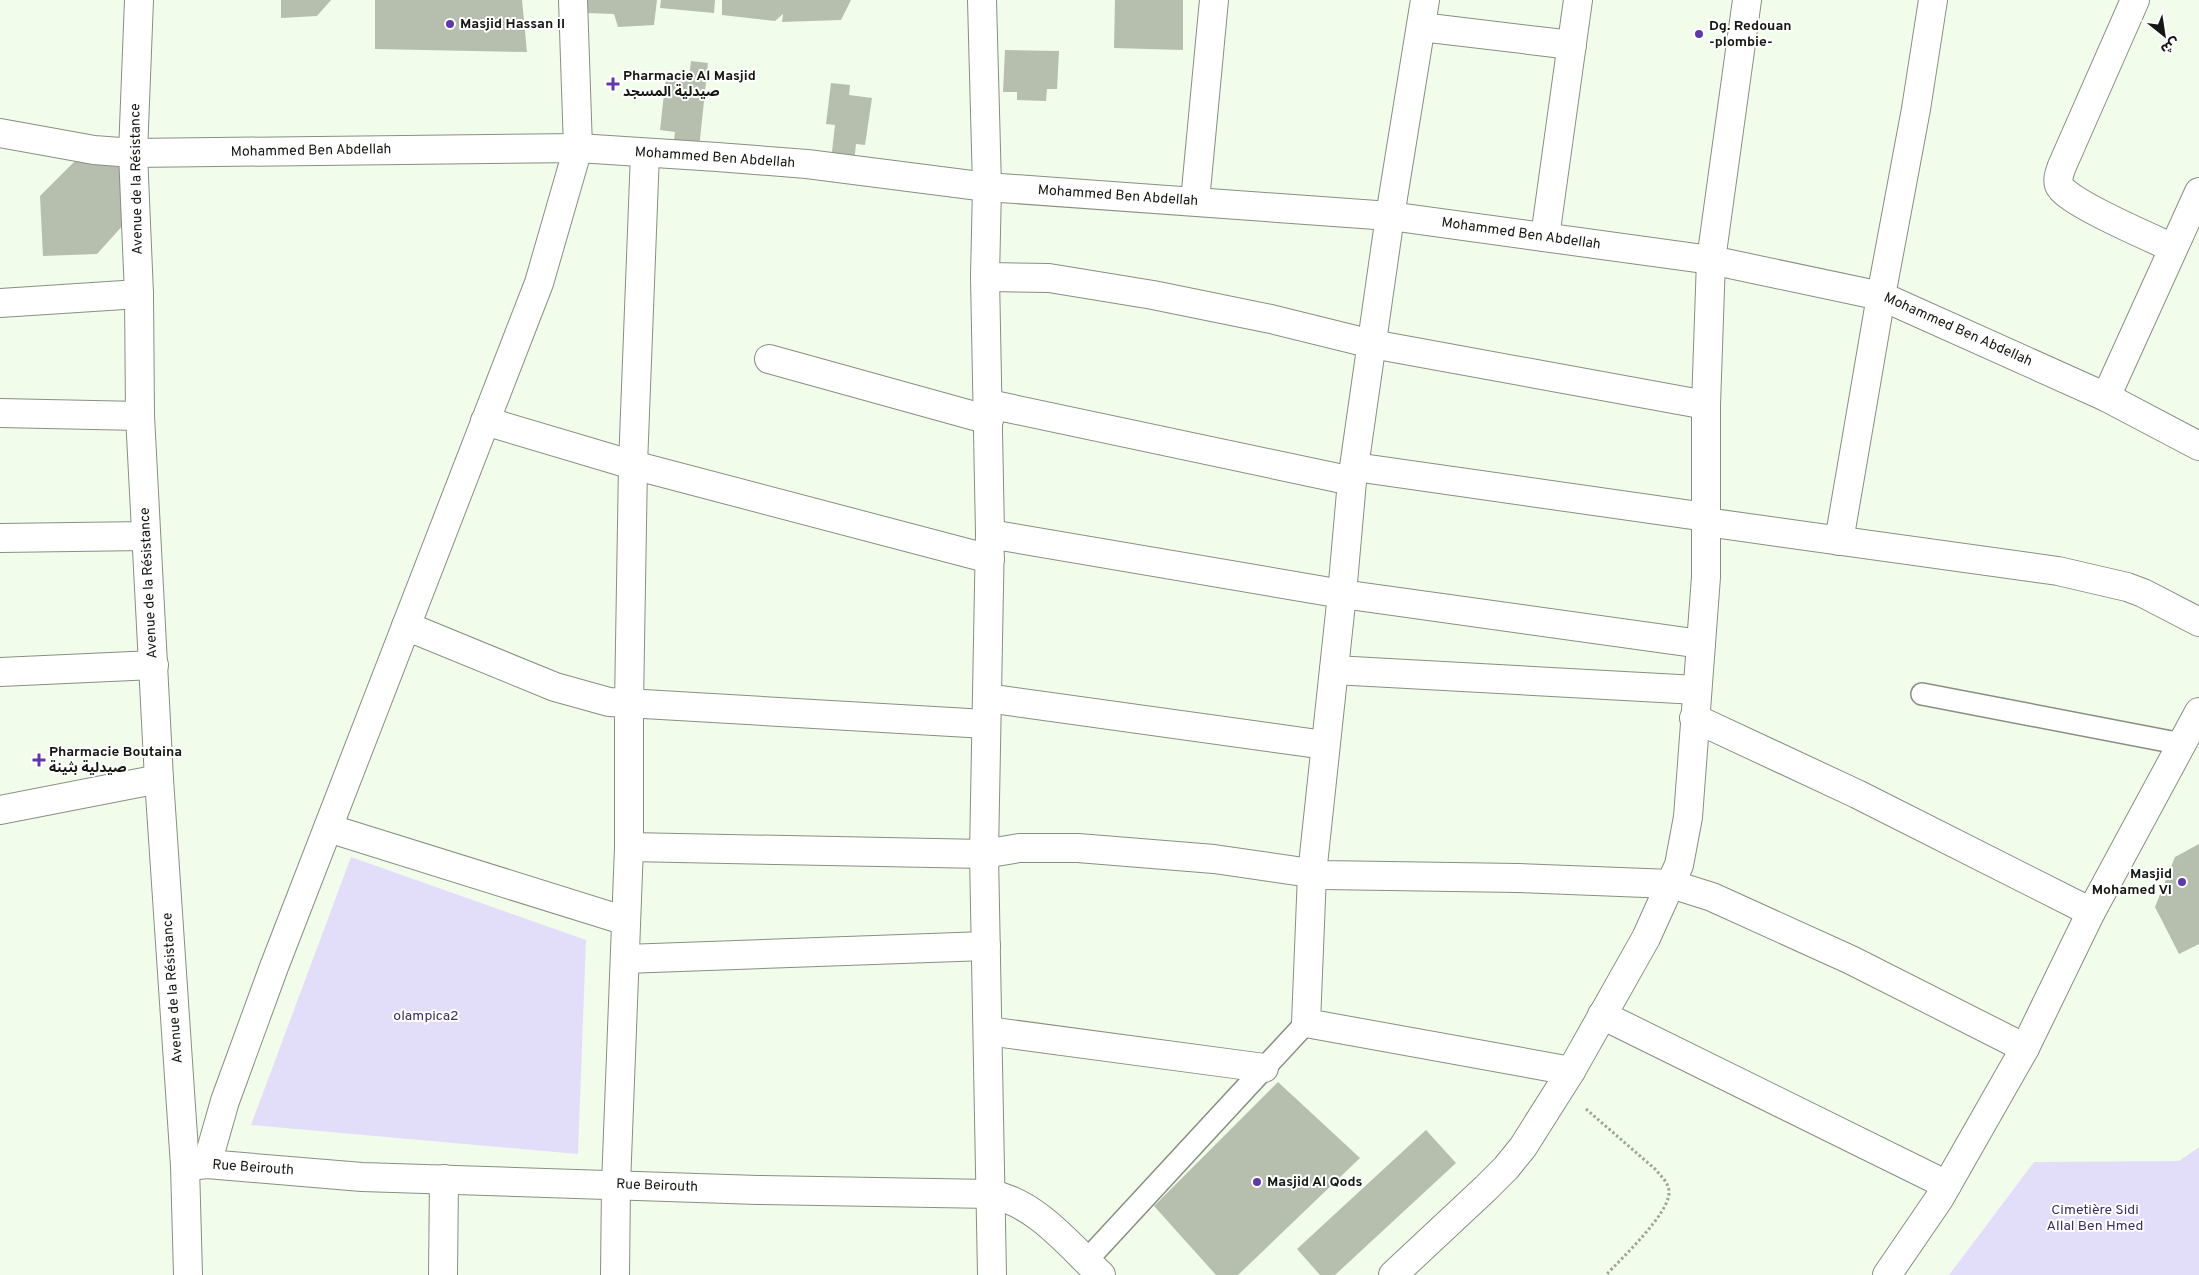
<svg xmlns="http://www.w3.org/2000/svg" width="2199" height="1275" viewBox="0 0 2199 1275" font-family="Overpass,'Noto Sans Arabic',sans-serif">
	<rect width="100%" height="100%" fill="#f2fceb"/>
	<!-- green -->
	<g fill="#e2defa">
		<polygon points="351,857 586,940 578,1154 251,1125"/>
		<polygon points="2199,1147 2199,1275 1949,1275 2034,1162 2179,1161"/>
	</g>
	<!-- building -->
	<g fill="#b6bfae">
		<polygon points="281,0 331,0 317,16 281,18"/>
		<polygon points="375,0 522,0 527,52 375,49"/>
		<polygon points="586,0 657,0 654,25 618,27 614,14 586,13"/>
		<polygon points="661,0 715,0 714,13 660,8"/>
		<polygon points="722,0 851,0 841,20 782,22 783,14 775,21 722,15"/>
		<polygon points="1115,0 1183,0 1183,50 1114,48"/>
		<polygon points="1005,50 1059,51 1057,89 1047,89 1046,101 1017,100 1017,92 1003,92"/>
		<polygon points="691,61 708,63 699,149 673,147 675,132 660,130 666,76 689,78"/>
		<polygon points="831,83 850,85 849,95 872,98 865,145 856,144 854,163 831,160 835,125 826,124"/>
		<polygon points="75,161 120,167 125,223 97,254 43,256 40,196"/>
		<polygon points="2199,844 2199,944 2179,954 2155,907 2175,857"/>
		<polygon points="1278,1082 1360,1158 1238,1275 1216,1275 1154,1206"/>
		<polygon points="1426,1130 1456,1163 1335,1275 1320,1275 1297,1249"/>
	</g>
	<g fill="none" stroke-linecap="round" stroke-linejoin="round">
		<defs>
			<g id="pedestrian">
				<polyline points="1922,694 2182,744"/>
				<polyline points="1086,1261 1306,1023"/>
			</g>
			<g id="minor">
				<polyline points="139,0 133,153 139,294 140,416 159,779 185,1166 188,1275"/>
				<polyline points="982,0 987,187 985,277 990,534 984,854 992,1275"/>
				<polyline points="1425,0 1390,216 1352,481 1342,594 1312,874 1306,1023 1571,1071"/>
				<path d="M2135 0 2062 166C2060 172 2057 178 2059 185 2064 201 2154 239 2173 248"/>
				<polyline points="1421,27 1572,45"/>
				<polyline points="1195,201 1214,0"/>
				<polyline points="1545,237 1578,0"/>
				<polyline points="985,277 1049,278 1153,295 1271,319 1372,344 1706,405"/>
				<polyline points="0,303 139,294"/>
				<polyline points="769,359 989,420"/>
				<polyline points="2106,397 2199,192"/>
				<polyline points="989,404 1352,481"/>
				<polyline points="0,413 140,416"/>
				<polyline points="485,421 633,465 990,559"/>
				<polyline points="1355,467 1706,517"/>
				<polyline points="1706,522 2058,571 2127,587 2143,593 2199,622"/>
				<polyline points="990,534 1342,594 1701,644"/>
				<polyline points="0,538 146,536"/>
				<polyline points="1839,541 1881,296 1916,109 1933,0"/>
				<polyline points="406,626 555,687 609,702 986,724"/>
				<polyline points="1334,670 1697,690"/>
				<polyline points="0,672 154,665"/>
				<polyline points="987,698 1325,745"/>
				<polyline points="1694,718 1857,794 2091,912"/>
				<polyline points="0,810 159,779"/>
				<polyline points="328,828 626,921"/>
				<polyline points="629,847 984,854 1019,848 1078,848 1214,859 1324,875 1517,878 1671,884 1712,897 1851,960 2025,1048"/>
				<polyline points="625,959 986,946"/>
				<polyline points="1602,1015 1947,1185"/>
				<polyline points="988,1031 1264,1068"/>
				<polyline points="207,1164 225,1101 274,967 539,283 578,148 573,0"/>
				<path d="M189 1166 207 1164 362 1177 758 1190 991 1194C1036 1203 1069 1245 1101 1275"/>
				<polyline points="443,1275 444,1179"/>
				<polyline points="615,1275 616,1185 629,847 629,704 633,465 645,153"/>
				<polyline points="1393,1275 1486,1188 1506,1168 1523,1147 1571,1071 1646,938 1679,865 1688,817 1706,577 1706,405 1711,260 1747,0"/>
			</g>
			<polyline id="tertiary" points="0,133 94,150 133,153 578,148 717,157 807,164 987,187 1390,216 1711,260 1881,296 2106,397 2199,446"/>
			<polyline id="secondary" points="1887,1275 1939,1199 2025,1048 2091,912 2199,712"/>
		</defs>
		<!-- pedestrian casing -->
		<use href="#pedestrian" stroke="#879080" stroke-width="24"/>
		<!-- minor casing -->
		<use href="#minor" stroke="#879080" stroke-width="30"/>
		<!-- tertiary casing -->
		<use href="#tertiary" stroke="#879080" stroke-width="30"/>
		<!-- secondary casing -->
		<use href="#secondary" stroke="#879080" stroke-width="30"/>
		<!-- path -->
		<path stroke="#9ea598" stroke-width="3" stroke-dasharray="2.5 2.5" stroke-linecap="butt" d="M1586 1109 1655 1169C1661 1176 1669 1183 1669 1192 1670 1213 1621 1259 1606 1275"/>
		<!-- pedestrian -->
		<use href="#pedestrian" stroke="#fff" stroke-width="21"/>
		<!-- minor -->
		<use href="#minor" stroke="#fff" stroke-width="28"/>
		<!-- tertiary -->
		<use href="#tertiary" stroke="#fff" stroke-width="28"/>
		<!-- secondary -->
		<use href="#secondary" stroke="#fff" stroke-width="28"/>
	</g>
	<!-- markers -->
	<g fill="#6037af" stroke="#fff" stroke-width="2">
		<circle cx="450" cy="24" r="5"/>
		<circle cx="1699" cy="34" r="5"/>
		<path d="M610.5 76.5h5v5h5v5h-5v5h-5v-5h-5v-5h5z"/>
		<path d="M36.5 752.5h5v5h5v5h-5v5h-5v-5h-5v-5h5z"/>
		<circle cx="2182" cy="882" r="5"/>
		<circle cx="1257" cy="1182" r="5"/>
	</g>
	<g text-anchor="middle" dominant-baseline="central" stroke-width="4" stroke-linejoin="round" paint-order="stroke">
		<!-- poi labels -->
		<g font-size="14" font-weight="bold" fill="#151812" stroke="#fff" text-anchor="start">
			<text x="460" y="24">Masjid Hassan II</text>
			<text x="1709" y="26">Dg. Redouan<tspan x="1709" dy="16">-plombie-</tspan></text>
			<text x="623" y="76">Pharmacie Al Masjid<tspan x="623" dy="16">صيدلية المسجد</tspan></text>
			<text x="49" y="752">Pharmacie Boutaina<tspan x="49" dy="16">صيدلية بثينة</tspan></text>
			<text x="2172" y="874" text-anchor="end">Masjid<tspan x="2172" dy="16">Mohamed VI</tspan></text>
			<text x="1267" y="1182">Masjid Al Qods</text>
		</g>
		<!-- street labels -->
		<g font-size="14" fill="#151812" stroke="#fff">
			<text transform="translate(311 151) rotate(-1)">Mohammed Ben Abdellah</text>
			<text transform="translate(715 158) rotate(4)">Mohammed Ben Abdellah</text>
			<text transform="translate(137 179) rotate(-91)">Avenue de la Résistance</text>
			<text transform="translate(1118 196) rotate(4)">Mohammed Ben Abdellah</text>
			<text transform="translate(1521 234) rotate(8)">Mohammed Ben Abdellah</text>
			<text transform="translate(1958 330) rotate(24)">Mohammed Ben Abdellah</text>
			<text transform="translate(149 583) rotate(-93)">Avenue de la Résistance</text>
			<text transform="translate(173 988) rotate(-94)">Avenue de la Résistance</text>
			<text transform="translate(253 1168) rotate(4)">Rue Beirouth</text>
			<text transform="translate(657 1186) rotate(2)">Rue Beirouth</text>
		</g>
		<!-- park labels -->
		<g font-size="14" fill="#3c2d64" stroke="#fff">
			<text x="426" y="1016">olampica2</text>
			<text x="2095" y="1210">Cimetière Sidi<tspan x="2095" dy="16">Allal Ben Hmed</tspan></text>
		</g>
	</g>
	<!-- north arrow -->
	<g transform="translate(2164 35) rotate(150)" stroke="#ffffff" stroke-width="4" paint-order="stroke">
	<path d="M0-4L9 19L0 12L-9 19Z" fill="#151812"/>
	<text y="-8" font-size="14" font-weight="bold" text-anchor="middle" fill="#151812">ش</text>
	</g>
</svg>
